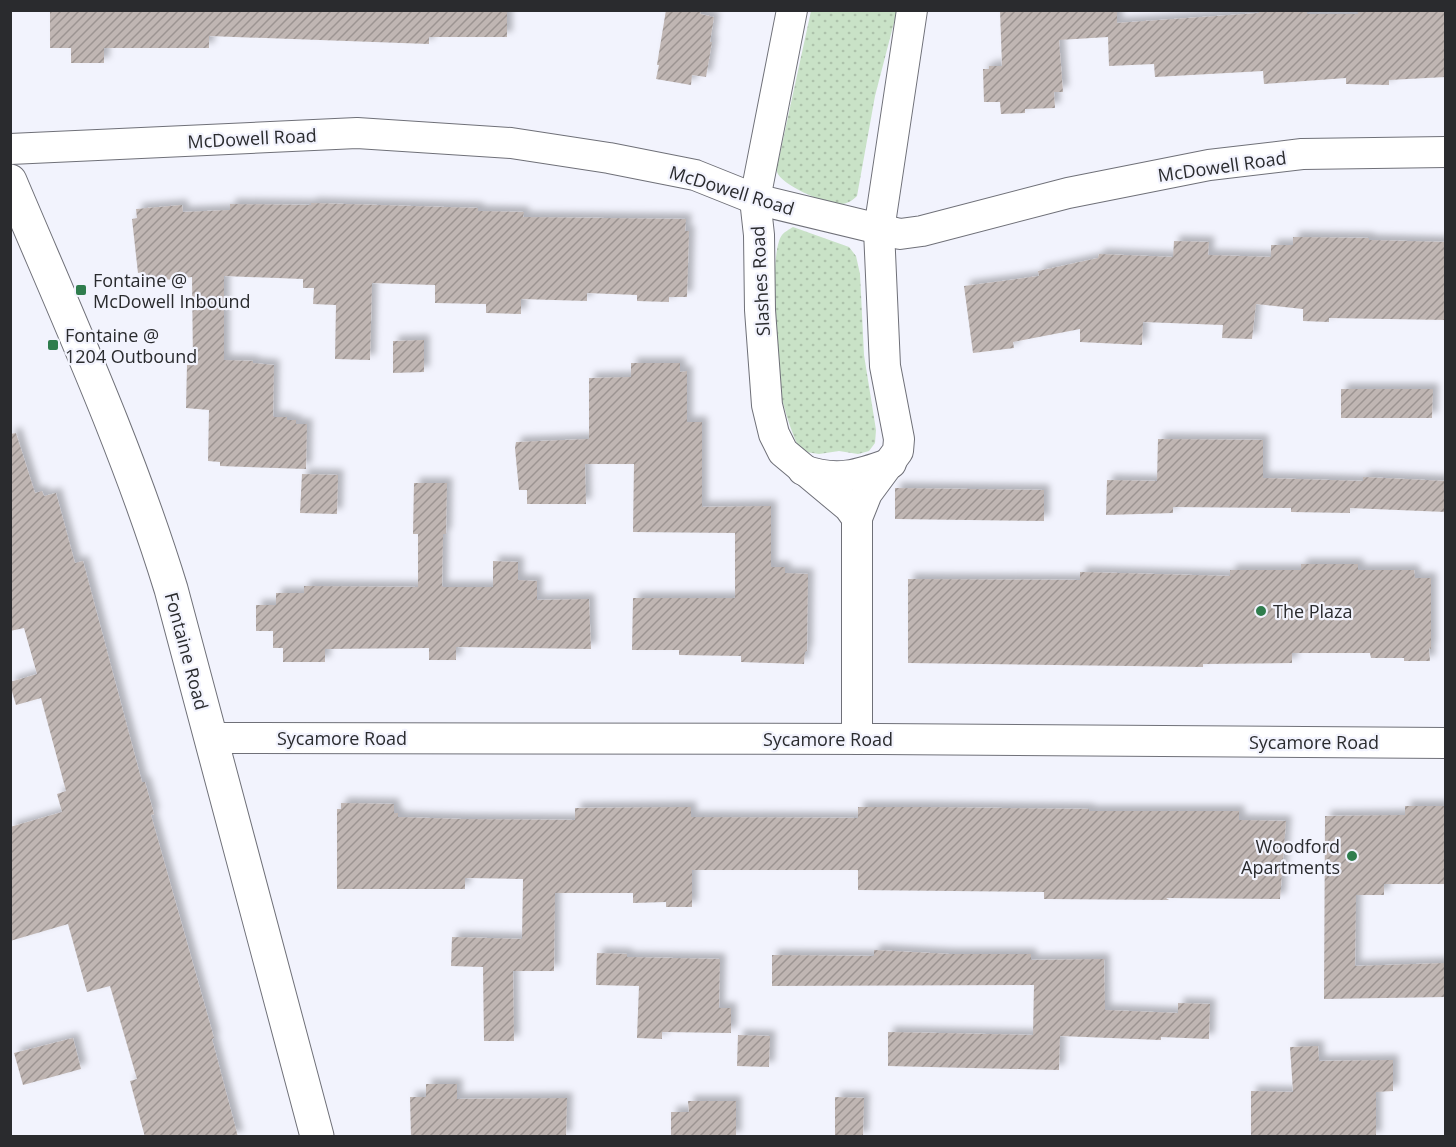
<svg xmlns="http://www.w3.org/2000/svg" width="1456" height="1147" viewBox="0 0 1456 1147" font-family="'Open Sans',sans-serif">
	<defs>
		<pattern id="grass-dots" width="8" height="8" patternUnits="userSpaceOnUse" patternTransform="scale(1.5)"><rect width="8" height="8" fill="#c9e2c7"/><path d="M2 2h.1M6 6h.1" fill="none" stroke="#adc2ab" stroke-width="1.8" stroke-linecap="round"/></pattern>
		<pattern id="building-hatch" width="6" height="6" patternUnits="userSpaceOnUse" patternTransform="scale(1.5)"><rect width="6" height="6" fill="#c0b6b3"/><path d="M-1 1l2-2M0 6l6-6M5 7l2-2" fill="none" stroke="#9c9492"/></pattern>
		<filter id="shadow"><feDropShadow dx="5.5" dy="-5.5" stdDeviation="3" flood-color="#0004"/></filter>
	</defs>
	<rect width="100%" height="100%" fill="#f2f3fd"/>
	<!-- grass -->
	<g fill="url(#grass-dots)">
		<path d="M811 11H897L875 96 857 196C851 202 845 205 835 204 823 202 781 185 777 172 776 168 778 162 779 158Z"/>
		<path d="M793 227 849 247 856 256 860 274 864 355 876 430 875 443 869 451 858 454 839 451 819 454 800 451C793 435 787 419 783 403 776 379 768 252 782 235 784 232 790 229 793 227Z"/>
	</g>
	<!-- building -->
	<g fill="url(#building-hatch)" filter="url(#shadow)">
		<polygon points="50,10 507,10 507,37 429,37 429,44 209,36 209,48 104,48 104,63 71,63 71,48 50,48"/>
		<polygon points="666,10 701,10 700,14 714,17 710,42 712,42 706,77 692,75 691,85 656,79 659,65 657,65"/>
		<polygon points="1000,10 1117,10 1117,23 1259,13 1259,10 1307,10 1307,14 1358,14 1358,10 1446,10 1446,77 1389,80 1389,85 1346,84 1346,78 1264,84 1263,71 1155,77 1154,64 1109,66 1108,37 1059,40 1063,92 1054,92 1055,108 1025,109 1025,113 1001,114 1000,102 984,102 983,69 989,69 989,66 1002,66"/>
		<polygon points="311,203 478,208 478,211 524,212 523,217 686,219 685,231 689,231 687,297 669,297 669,302 637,301 637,295 587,293 587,301 521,299 521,314 486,313 486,304 435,303 435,285 372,283 370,360 335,359 336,305 313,304 314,288 303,288 303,279 224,276 224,360 253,361 253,363 274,365 273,417 287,417 287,420 296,420 296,424 307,424 306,469 220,466 220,462 208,461 209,410 186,408 187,365 193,365 192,277 146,282 144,272 138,273 132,219 137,218 136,209 182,205 183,212 230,210 230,204 311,205"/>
		<polygon points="1293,237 1369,238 1369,240 1446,242 1446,320 1329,318 1329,322 1303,321 1303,309 1256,304 1252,339 1222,338 1223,325 1143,322 1142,345 1080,342 1080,329 1013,342 1014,348 973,353 964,286 1039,276 1038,271 1098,258 1099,254 1173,257 1174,241 1209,242 1208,255 1271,257 1271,245 1293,245"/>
		<polygon points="424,340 424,372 393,373 393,341"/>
		<polygon points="631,363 680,363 680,372 687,371 687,422 702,422 702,507 771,506 771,567 785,567 785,573 808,574 807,651 805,652 804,664 741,662 741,656 679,655 679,650 632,650 633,598 735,598 735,533 633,532 634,464 585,464 586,504 527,504 527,490 519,490 515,448 516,442 589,439 589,378 631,377"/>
		<polygon points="1341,389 1433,389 1432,418 1341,418"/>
		<polygon points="16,433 35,493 42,491 44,496 56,493 75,563 83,561 142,782 145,782 154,814 151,815 214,1038 212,1039 238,1137 145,1137 130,1081 137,1079 110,986 87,992 68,924 10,941 10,827 62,812 57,794 66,791 41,698 16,705 10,685 10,682 37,674 24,628 10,631 10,434"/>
		<polygon points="1158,439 1263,440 1263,478 1363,481 1363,477 1446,481 1446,512 1350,508 1350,513 1291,512 1291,508 1173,507 1173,513 1106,515 1107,480 1157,481"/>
		<polygon points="302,474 338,475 337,514 300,513"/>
		<polygon points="414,483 447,483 446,534 443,534 442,587 493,587 493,561 518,562 518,580 537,581 537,600 589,599 591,649 456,647 456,660 429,660 429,648 325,649 325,662 283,662 283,648 273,648 273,631 256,631 256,605 276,605 276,593 304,593 304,586 418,587 418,534 413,534"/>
		<polygon points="895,488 1044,490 1044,521 895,519"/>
		<polygon points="1301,564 1358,564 1358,570 1414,570 1415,578 1431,578 1431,649 1429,648 1430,661 1404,661 1404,658 1371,658 1370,653 1292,653 1292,663 1203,664 1203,667 908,663 908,579 1080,580 1080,572 1230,576 1230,570 1301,570"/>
		<polygon points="341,803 394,804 394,813 398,813 398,817 461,819 575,820 575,808 691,807 691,817 858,818 858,807 922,807 1089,809 1089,811 1239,811 1239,820 1286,821 1280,899 1166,898 1169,900 1044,899 1044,892 858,890 858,870 692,870 692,907 666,907 666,902 633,903 633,893 555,893 554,971 513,971 514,1041 484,1041 483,967 451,966 452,937 522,939 523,879 465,878 465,889 337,889 337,809 341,809"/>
		<polygon points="1405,806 1446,806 1446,884 1384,884 1384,895 1356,895 1355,966 1446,963 1446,997 1324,999 1325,816 1405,815"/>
		<polygon points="874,950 949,954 1031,954 1031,960 1104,959 1105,1010 1178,1013 1178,1003 1210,1004 1209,1039 1161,1037 1161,1040 1060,1036 1059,1070 888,1066 888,1032 1033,1035 1034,985 772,986 772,955 874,956"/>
		<polygon points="597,953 627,954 627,957 720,959 719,1008 731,1008 731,1033 662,1032 662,1039 637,1038 639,986 596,985"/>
		<polygon points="738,1035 770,1036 769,1067 737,1066"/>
		<polygon points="73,1038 81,1069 23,1085 14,1053"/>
		<polygon points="1318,1046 1319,1061 1393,1060 1393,1091 1376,1092 1376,1137 1251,1137 1251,1091 1293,1092 1290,1047"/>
		<polygon points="426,1084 457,1084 457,1099 567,1098 566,1137 411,1137 410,1097 426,1097"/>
		<polygon points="835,1097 864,1098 863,1137 835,1137"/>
		<polygon points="688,1101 736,1101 736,1137 671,1137 671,1112 689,1112"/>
	</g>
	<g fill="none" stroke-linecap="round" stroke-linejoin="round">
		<defs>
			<g id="minor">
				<polyline points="792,10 755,199 759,235 760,310 767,405 774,434 783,452 849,507 857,518"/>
				<polyline points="10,149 357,133 511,143 609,158 695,175 755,199 900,234 922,231 1068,193 1209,165 1302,154 1446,152"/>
				<path d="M803 470C837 482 858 475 891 463"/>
				<polyline points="210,738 879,739 1446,743"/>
				<polyline points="857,739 857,518 867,493 898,451 899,439 885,366 879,230 912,10"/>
			</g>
			<path id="tertiary" d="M10 181C67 316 128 449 171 589L317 1136"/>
		</defs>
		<!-- minor casing -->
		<use href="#minor" stroke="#6f7078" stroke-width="32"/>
		<!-- tertiary casing -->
		<use href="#tertiary" stroke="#6f7078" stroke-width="35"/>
		<!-- minor -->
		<use href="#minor" stroke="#fff" stroke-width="30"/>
		<!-- tertiary -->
		<use href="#tertiary" stroke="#fff" stroke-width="33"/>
	</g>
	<!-- markers -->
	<g fill="#2f7d4d" stroke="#f2f3fd" stroke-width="2">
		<rect x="75" y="284" width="12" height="12" rx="3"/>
		<rect x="47" y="339" width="12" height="12" rx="3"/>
		<circle cx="1261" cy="611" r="6"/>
		<circle cx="1352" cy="856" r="6"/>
	</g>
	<g text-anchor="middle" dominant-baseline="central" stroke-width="4.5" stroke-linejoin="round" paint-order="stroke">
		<!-- street labels -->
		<g font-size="18" fill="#2a2b2e" stroke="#f2f3fd">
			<text transform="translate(252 138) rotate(-3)">McDowell Road</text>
			<text transform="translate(1222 166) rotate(-8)">McDowell Road</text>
			<text transform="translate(732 190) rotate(17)">McDowell Road</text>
			<text transform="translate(760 281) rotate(-93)">Slashes Road</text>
			<text transform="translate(187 651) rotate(75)">Fontaine Road</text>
			<text x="342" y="738">Sycamore Road</text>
			<text x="828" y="739">Sycamore Road</text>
			<text x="1314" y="742">Sycamore Road</text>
		</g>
		<!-- poi labels -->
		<g font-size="18" fill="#2a2b2e" stroke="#f2f3fd" text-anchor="start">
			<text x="93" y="280">Fontaine @<tspan x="93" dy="21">McDowell Inbound</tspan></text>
			<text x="65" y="335">Fontaine @<tspan x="65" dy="21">1204 Outbound</tspan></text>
			<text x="1273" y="611">The Plaza</text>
			<text x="1340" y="846" text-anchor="end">Woodford<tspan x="1340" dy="21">Apartments</tspan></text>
		</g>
	</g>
	<!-- border -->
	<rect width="1456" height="1147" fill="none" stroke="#2a2b2e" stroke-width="24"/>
</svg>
